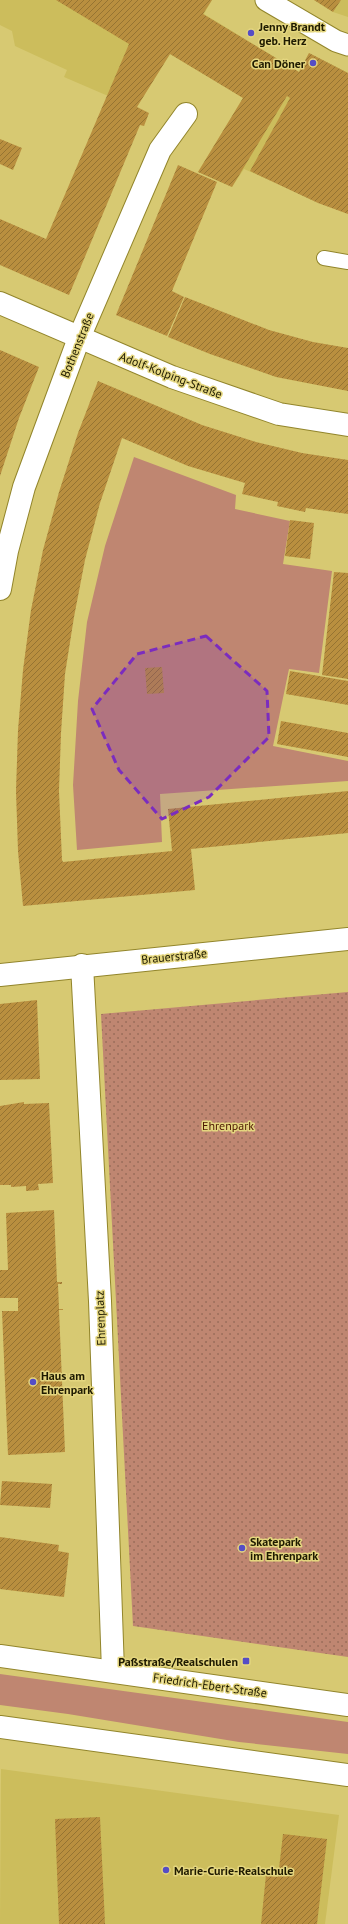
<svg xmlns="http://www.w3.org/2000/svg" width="348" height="1924" viewBox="0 0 348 1924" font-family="'PT Sans',sans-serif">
	<defs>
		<pattern id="park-dots" width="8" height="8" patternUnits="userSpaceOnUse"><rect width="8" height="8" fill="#bf8671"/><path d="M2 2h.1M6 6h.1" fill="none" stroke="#9b6d5a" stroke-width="1.8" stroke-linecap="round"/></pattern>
		<pattern id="building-hatch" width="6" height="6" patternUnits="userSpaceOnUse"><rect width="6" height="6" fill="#b98f3f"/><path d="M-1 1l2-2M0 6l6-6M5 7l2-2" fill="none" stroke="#967432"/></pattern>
	</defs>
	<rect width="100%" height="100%" fill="#d7c972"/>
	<!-- built -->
	<g fill="#ccbd5c">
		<polygon points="0,0 212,0 204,14 299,72 309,53 348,73 348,214 244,169 232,187 198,172 243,98 224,86 170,54 136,108 64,77 67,70 15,46 12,31 0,25"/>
		<polygon points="314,0 348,0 348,17 333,12"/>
		<polygon points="1,1769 339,1815 325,1924 0,1924"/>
	</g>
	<!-- grass -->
	<g fill="#bf8671">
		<polygon points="134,457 236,495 235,509 290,521 283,564 332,571 319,673 289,669 273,746 348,761 348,781 160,794 162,842 77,850 73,785 78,701 87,622 105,546"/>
		<polygon points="0,1674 348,1722 348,1754 239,1742 68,1714 0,1705"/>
	</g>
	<!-- park -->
	<polygon fill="url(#park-dots)" points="348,992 348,1657 133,1626 101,1014"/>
	<!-- building -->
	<g fill="url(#building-hatch)">
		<polygon points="56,0 212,0 203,14 299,72 309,53 348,73 348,214 318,203 250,171 290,98 287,96 232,187 198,172 243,98 170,54 137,107 149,113 144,126 140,125 69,295 0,265 0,219 46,239 129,44"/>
		<polygon points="314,0 341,0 333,12"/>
		<polygon points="0,139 22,148 13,170 0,164"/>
		<polygon points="178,165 217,182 172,291 184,297 167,336 116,315"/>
		<polygon points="185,297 269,330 313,342 348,348 348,391 276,377 210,354 168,337"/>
		<polygon points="0,350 39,367 19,418 0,476"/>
		<polygon points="98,381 202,425 256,442 302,453 348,460 348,514 306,508 305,512 277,506 278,502 242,494 245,483 188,466 122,438 100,503 85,560 74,617 65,674 61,733 59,791 62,860 63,862 172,851 168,809 348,791 348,833 191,849 195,890 23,906 18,851 16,791 18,730 23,670 31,610 43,550 59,492 78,433"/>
		<polygon points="290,520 314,523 310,559 285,556"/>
		<polygon points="334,572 348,573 348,679 322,675"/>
		<polygon points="162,667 164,693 147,694 145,668"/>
		<polygon points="290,671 348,681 348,705 286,694"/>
		<polygon points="281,721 348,733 348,757 277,744"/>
		<polygon points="37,1000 40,1079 0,1080 0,1004"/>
		<polygon points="24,1102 24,1104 49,1103 53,1183 38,1184 39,1190 26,1191 26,1186 11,1187 11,1185 0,1185 0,1106"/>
		<polygon points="54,1210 57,1282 62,1282 62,1284 58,1284 59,1309 63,1309 63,1310 59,1310 65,1452 8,1455 2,1311 18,1311 18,1298 0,1298 0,1270 8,1270 6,1213"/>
		<polygon points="2,1481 52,1484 50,1508 0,1505"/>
		<polygon points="0,1537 59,1545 58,1551 69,1553 64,1597 0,1589"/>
		<polygon points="100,1817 105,1924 59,1924 55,1819"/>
		<polygon points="283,1834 327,1839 317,1924 261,1924 266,1875 278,1877"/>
	</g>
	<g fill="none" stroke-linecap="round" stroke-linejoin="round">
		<defs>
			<polyline id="service" points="324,258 348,262"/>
			<polyline id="pedestrian" points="266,0 336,41 348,45"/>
			<g id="minor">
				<polyline points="0,303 172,377 279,414 348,425"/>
				<polyline points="0,589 7,551 24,487 79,338 160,150 186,114"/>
				<polyline points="82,965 100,1301 113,1671"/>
				<polyline points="0,975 348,939"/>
			</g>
			<g id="primary">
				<polyline points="0,1656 348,1705"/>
				<polyline points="0,1727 348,1775"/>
			</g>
		</defs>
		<!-- service casing -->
		<use href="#service" stroke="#92852b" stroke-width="16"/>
		<!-- pedestrian casing -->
		<use href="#pedestrian" stroke="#92852b" stroke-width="23"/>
		<!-- minor casing -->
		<use href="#minor" stroke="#92852b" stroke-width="24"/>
		<!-- primary casing -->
		<use href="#primary" stroke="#92852b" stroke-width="24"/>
		<!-- service -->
		<use href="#service" stroke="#fff" stroke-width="14"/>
		<!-- pedestrian -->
		<use href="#pedestrian" stroke="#fff" stroke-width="21"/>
		<!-- minor -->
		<use href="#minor" stroke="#fff" stroke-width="22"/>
		<!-- primary -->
		<use href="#primary" stroke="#fff" stroke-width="22"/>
	</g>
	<!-- marked area -->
	<path fill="#7b2cbf" fill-opacity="0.2" stroke="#7b2cbf" stroke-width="3" stroke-dasharray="8 5" stroke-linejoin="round" d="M206 636 267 691 269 737 209 797 162 819 119 770 92 709 137 654Z"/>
	<!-- markers -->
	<g fill="#554dc5" stroke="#e4d67f" stroke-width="1.5">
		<circle cx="251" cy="33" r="4"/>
		<circle cx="313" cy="63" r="4"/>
		<circle cx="33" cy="1382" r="4"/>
		<circle cx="242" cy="1548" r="4"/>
		<rect x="242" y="1657" width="8" height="8" rx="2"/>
		<circle cx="166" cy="1870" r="4"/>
	</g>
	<g text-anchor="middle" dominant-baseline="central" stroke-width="3" stroke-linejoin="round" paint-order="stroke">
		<!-- poi labels -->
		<g font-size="12" font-weight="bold" fill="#1e1a00" stroke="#e4d67f" text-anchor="start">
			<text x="259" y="26">Jenny Brandt<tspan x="259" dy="14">geb. Herz</tspan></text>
			<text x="305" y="63" text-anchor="end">Can Döner</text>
			<text x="41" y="1375">Haus am<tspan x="41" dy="14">Ehrenpark</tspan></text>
			<text x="250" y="1541">Skatepark<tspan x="250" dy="14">im Ehrenpark</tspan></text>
			<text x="238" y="1661" text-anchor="end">Paßstraße/Realschulen</text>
			<text x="174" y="1870">Marie-Curie-Realschule</text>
		</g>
		<!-- street labels -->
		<g font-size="12" fill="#1e1a00" stroke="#e4d67f">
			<text transform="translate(77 345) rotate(-68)">Bothenstraße</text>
			<text transform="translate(171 375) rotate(21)">Adolf-Kolping-Straße</text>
			<text transform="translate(174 956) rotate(-6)">Brauerstraße</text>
			<text transform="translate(100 1318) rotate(-92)">Ehrenplatz</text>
			<text transform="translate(210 1685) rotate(8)">Friedrich-Ebert-Straße</text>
		</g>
		<!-- park labels -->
		<g font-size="12" fill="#4d1802" stroke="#e4d67f">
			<text x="228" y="1125">Ehrenpark</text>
		</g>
	</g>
</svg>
